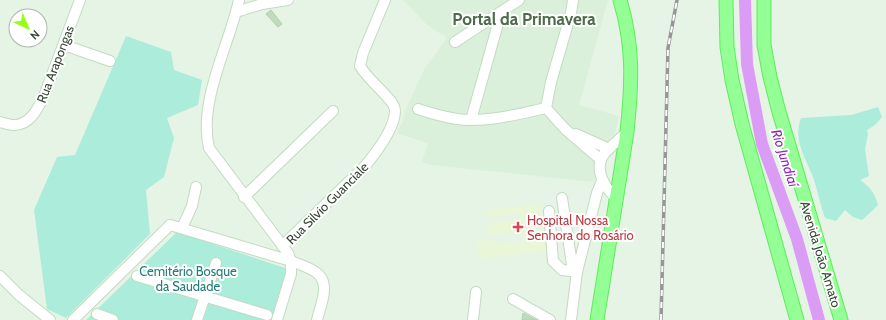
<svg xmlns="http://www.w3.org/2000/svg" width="886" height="320" viewBox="0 0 886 320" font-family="Cabin,sans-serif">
	<rect width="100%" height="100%" fill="#e6f4e5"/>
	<!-- residential -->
	<polygon fill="#daf0da" points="403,0 608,0 579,105 619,116 612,146 606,148 594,182 431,165 422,162 428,143 396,133 403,122 405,111 425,68 447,38 426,24"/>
	<!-- medical -->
	<polygon fill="#e9f6d8" points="542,204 542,210 540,211 540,213 547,213 551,251 479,259 477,241 493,239 494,244 524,241 522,232 487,236 486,223 520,219 519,213 487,217 486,210"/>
	<!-- green -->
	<g fill="#abecdb">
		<polygon points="126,36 171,52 174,70 202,80 198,105 167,118 174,138 164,177 146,190 150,234 66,318 47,309 34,210 57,157 75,155"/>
		<path d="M878 107 882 117 875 125 867 130 868 134 865 149 869 176 860 180C871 188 874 192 878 205L872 211 862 220 853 217 845 210 836 221 825 218C820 205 818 191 813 177 805 156 793 141 801 118L851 115Z"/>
		<polygon points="177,232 288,269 272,320 86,320"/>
	</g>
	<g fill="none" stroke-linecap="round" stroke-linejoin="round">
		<!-- river -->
		<polyline stroke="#db9cf6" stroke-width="12" points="745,0 747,64 762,144 797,239 819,320"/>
	</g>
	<!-- building -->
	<g fill="#c0dabd" stroke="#b0d2ac">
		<polygon points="271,10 282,24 278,27 266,14"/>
		<polygon points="523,313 537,320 522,320"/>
	</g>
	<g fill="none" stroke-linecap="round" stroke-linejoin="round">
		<defs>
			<g id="minor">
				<path d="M239 0C229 46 198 101 209 148L288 253 291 261V274L277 320"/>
				<polyline points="236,12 262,4 288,0"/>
				<polyline points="455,42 519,0"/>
				<polyline points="64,45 110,61"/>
				<polyline points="546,108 551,82 571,13 573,0"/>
				<polyline points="546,108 565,129 601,160"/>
				<path d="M418 109C430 113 444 117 457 119 486 123 518 114 546 108"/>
				<polyline points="471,120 501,13"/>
				<path d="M0 122C4 123 9 125 13 125 30 126 38 108 44 96L80 0"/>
				<polyline points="576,134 609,149"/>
				<polyline points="244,197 333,111"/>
				<polyline points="562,198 573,271"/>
				<path d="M616 198C605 188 593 169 604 154 611 146 620 139 627 132"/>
				<polyline points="549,211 553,261 562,270 577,272 597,193 602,181"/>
				<polyline points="182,228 192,206 196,187"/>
				<path d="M282 246 365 166C375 154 394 129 395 112 395 107 392 102 389 99 379 87 368 79 360 66L363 53 385 0"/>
				<polyline points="0,276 19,295 50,320"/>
				<polyline points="137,276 267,315"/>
				<polyline points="513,299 550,320"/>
				<polyline points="97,314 113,320"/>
				<path d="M73 320 170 225 291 261C300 265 313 268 319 275 330 286 320 307 317 320"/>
				<polyline points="197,320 216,263"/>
				<polyline points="473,320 476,292"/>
				<polyline points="571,320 577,272"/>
			</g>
			<g id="major">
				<polyline points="726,0 727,47 732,80 742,124 797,320"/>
				<polyline points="764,0 764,45 770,77 779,112 841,320"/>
				<path d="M597 320 627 132C632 85 634 46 620 0"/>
			</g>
		</defs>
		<!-- minor casing -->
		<use href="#minor" stroke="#c2dbc1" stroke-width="12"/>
		<!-- major casing -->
		<use href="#major" stroke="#5ced5a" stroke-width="15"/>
		<!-- minor -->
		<use href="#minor" stroke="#fff" stroke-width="10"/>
		<!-- major -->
		<use href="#major" stroke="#93ff94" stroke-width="13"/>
		<defs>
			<polyline id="rail" points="661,320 668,48 677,0"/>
		</defs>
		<!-- rail casing -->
		<use href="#rail" stroke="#969696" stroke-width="3.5"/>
		<!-- rail -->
		<use href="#rail" stroke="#fff" stroke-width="2" stroke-dasharray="6" stroke-linecap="butt"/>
	</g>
	<!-- markers -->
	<path fill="#e0444e" stroke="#fff" stroke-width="1.5" d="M516 221h4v4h4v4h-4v4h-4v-4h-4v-4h4z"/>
	<g text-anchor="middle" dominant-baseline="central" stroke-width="4" stroke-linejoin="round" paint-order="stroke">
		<!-- street labels -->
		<g font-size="13" fill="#364734" stroke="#fff">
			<text transform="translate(55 64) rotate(-69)">Rua Arapongas</text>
			<text transform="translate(327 203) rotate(-45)">Rua Silvio Guanciale</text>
			<text transform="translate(821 254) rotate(73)">Avenida João Amato</text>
		</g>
		<!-- health labels -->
		<g font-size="13" fill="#be3a42" stroke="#fff" text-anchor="start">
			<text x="527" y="220">Hospital Nossa<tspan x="527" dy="15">Senhora do Rosário</tspan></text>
		</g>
		<!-- park labels -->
		<g font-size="13" fill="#237e76" stroke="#fff">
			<text x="188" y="271">Cemitério Bosque<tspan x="188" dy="15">da Saudade</tspan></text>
		</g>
		<!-- water labels -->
		<g font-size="14" font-style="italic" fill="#9025bc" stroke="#fff">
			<text transform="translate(785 158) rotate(72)">Rio Jundiaí</text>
		</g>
		<!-- district labels -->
		<g font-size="17" font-weight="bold" fill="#4e6b4b" stroke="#fff">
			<text x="524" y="19">Portal da Primavera</text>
		</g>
	</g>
	<!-- north arrow -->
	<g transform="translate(28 28) rotate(136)"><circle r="19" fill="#ffffff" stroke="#afb5ae"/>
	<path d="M0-3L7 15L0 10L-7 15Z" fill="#97ff11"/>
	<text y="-6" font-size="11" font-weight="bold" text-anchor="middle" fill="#364734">N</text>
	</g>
</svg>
